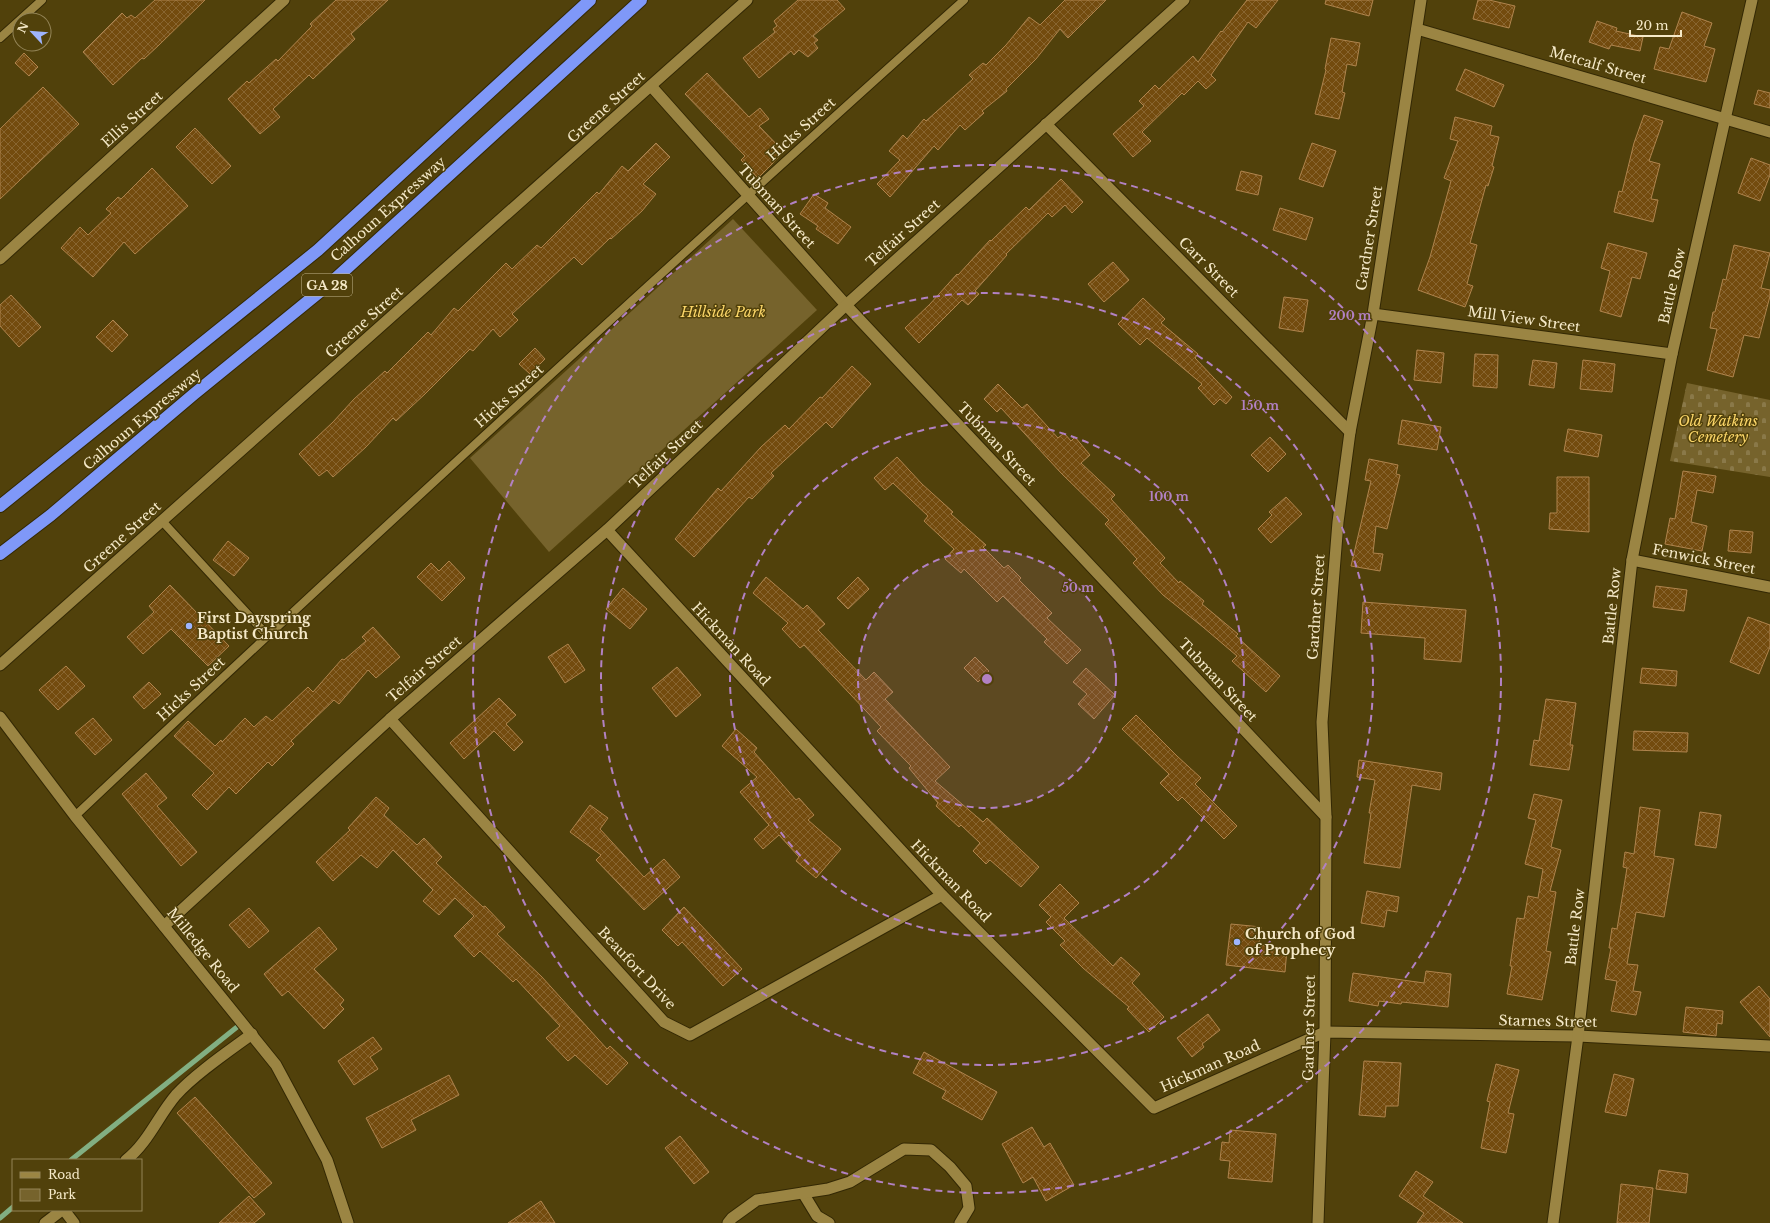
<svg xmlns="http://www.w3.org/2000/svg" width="1770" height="1223" viewBox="0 0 1770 1223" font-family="'Libre Baskerville',serif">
	<defs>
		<pattern id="cemetery-stones" width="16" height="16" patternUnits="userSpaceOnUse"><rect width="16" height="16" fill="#76632c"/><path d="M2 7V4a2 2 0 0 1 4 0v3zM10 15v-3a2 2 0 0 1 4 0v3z" fill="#8a7949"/></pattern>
		<pattern id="building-cross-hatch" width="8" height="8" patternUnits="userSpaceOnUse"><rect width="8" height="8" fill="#734b0e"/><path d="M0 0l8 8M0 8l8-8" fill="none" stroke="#886530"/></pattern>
	</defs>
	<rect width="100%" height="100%" fill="#51410b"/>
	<!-- green -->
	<polygon fill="#76632c" points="733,219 817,310 549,552 470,458"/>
	<!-- cemetery -->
	<polygon fill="url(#cemetery-stones)" points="1687,383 1770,400 1770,477 1670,461"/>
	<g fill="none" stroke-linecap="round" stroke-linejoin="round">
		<!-- stream -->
		<g stroke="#82af82" stroke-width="5">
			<polyline points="71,1160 242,1023"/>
			<polyline points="0,1218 13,1207"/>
		</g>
	</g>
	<!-- building -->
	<g fill="url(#building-cross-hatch)" stroke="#b0844d">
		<polygon points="155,0 205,0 159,45 144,59 142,58 113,85 83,52 122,13 127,18 131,15 135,18"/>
		<polygon points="336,0 388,0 351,34 355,39 313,79 309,75 273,109 280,117 260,134 228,99 247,81 249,83 276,59 278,61 312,26 310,24"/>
		<polygon points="798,0 837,0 845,9 813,36 818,40 814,43 818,48 808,57 799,50 794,55 791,51 759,78 743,58 775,32 773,29 777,26 774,21"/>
		<polygon points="1065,0 1106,0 1068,38 1060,29 1036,59 1006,89 1007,91 982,111 984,113 965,130 960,125 938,150 934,146 890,197 877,184 900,160 889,151 903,135 907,139 924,119 926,121 973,79 969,75 983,63 986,65 1006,45 1029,17 1040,25"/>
		<polygon points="1247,0 1278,0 1256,28 1248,22 1211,75 1216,80 1206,89 1198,81 1184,95 1182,93 1142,132 1151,141 1133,157 1113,134 1144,106 1139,101 1155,85 1159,89 1193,56 1198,62 1221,31 1222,32"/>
		<polygon points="1326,0 1373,0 1369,16 1325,4"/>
		<polygon points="1478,0 1489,0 1515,6 1509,28 1473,19"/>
		<polygon points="1682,12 1712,23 1704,46 1715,49 1706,82 1654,69 1660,47 1669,49"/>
		<polygon points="1597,21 1617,28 1616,31 1643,37 1640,51 1611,45 1609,49 1589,42"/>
		<polygon points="1331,38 1360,43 1356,66 1347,64 1342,92 1345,93 1339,119 1315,114 1326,70 1325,69"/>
		<polygon points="24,53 38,67 29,76 15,63"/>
		<polygon points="1465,69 1504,85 1494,107 1456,90"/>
		<polygon points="707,73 749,117 760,108 769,119 759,126 784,152 758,178 741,160 745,156 685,94"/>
		<polygon points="43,87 79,124 0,199 0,129"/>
		<polygon points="1758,90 1770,93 1770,108 1754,104"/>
		<polygon points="1644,115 1663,121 1649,161 1660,164 1651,199 1658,200 1653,222 1614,212 1619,191 1622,192 1634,143"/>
		<polygon points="1455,117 1492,126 1490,135 1499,137 1492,166 1494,167 1488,186 1486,185 1470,243 1477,245 1467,284 1473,286 1465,307 1418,290 1430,257 1451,181 1444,178 1458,141 1450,139"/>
		<polygon points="195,128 231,166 212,184 176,147"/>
		<polygon points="656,143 670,157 643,184 656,194 642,211 611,239 610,238 582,265 574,257 512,314 518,320 500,337 493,329 473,351 470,349 425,394 396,421 393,418 366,447 333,477 327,470 319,476 299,454 333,422 354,399 385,371 387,373 428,332 431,335 454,308 458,311 506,263 512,269 537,245 541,248 597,192 599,194 622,166 628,171"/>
		<polygon points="1312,143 1336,151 1323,187 1299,179"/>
		<polygon points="1751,158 1770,165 1770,175 1760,201 1738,193"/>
		<polygon points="152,168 188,206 135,254 124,242 93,277 61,248 80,227 88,235 111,213 106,209 118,197 121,199"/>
		<polygon points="1241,171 1262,176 1258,195 1236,190"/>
		<polygon points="1061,179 1083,202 1072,213 1065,205 1052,217 1048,213 1006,254 1007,255 975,291 979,294 968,305 962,300 919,343 905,328 930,304 957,274 958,275 990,240 991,241 1026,207 1029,210"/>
		<polygon points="814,194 828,203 825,208 851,227 838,244 816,229 818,226 800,214"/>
		<polygon points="1280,208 1313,218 1306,240 1273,230"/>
		<polygon points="1608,243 1647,253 1640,279 1632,277 1621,317 1600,311 1610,271 1601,268"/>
		<polygon points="1734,245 1770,253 1761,288 1770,290 1770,296 1759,338 1744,335 1733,377 1707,370 1717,329 1710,328 1713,312 1715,312 1723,279 1726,280"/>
		<polygon points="1113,262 1129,280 1104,302 1088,284"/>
		<polygon points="11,295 41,327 19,347 0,326 0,305"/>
		<polygon points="1284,297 1308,300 1303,332 1279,328"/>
		<polygon points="1143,298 1165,319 1161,323 1198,354 1195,358 1232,397 1226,404 1220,399 1214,405 1198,388 1202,384 1147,338 1140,345 1118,324"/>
		<polygon points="113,320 128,335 112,352 96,337"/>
		<polygon points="535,348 545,359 530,374 519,364"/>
		<polygon points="1417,350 1444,353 1441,383 1414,380"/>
		<polygon points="1475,354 1498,355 1497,388 1473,386"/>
		<polygon points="1533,360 1557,363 1554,388 1529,385"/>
		<polygon points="1583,360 1615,364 1612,392 1580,389"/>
		<polygon points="852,366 871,384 832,428 826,422 771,473 774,476 752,499 749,497 694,557 675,539 718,488 721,491 761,447 785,425 789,429 820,397 822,398"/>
		<polygon points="998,384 1022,408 1027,404 1058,438 1064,433 1071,441 1075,437 1090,455 1081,463 1115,495 1111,499 1165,558 1160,563 1179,583 1180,581 1204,601 1202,604 1238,634 1236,636 1280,676 1266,692 1232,661 1237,656 1203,627 1163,595 1133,563 1137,559 1105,524 1109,520 1061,473 1001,408 997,412 984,399"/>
		<polygon points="1402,420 1441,427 1437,450 1398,444"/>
		<polygon points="1568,429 1602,435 1598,457 1564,451"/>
		<polygon points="1270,437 1286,454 1268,472 1251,455"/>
		<polygon points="897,457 922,484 953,512 951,514 986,545 983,547 1004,568 1008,565 1021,578 1019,580 1052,613 1047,618 1081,650 1067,664 1044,642 1047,639 1003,596 997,602 964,569 961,573 945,559 954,549 924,521 928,516 893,483 885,490 874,478"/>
		<polygon points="1369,459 1398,465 1396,474 1400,475 1387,529 1376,526 1373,553 1383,554 1380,571 1351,566 1371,481 1365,480"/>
		<polygon points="1683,471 1716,476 1713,493 1697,490 1691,522 1707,526 1702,551 1665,544 1670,518 1675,519"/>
		<polygon points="1557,477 1589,477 1589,532 1549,529 1550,513 1557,513"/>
		<polygon points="1286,497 1302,514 1271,543 1258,529 1272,515 1269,512"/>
		<polygon points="1730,530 1753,532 1751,553 1728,551"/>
		<polygon points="228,541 249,558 234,576 213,560"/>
		<polygon points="449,561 465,578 442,601 417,577 431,563 439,571"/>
		<polygon points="766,577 803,609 807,605 825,624 818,630 866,680 874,672 893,692 885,699 950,767 935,781 983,822 987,818 1039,867 1021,887 990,860 986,864 973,851 980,843 961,825 959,827 936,806 938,803 909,768 911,766 877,731 881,727 804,645 800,648 782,629 788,623 753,593"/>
		<polygon points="858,577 869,589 848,609 837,598"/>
		<polygon points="170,585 229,646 208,666 171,629 143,654 127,637 154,612 149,606"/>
		<polygon points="1656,586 1687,590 1684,611 1653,607"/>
		<polygon points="623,588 647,609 630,629 606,609"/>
		<polygon points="1363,602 1466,610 1461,662 1424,659 1425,638 1361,633"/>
		<polygon points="1748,617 1770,625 1770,647 1759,674 1730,662"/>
		<polygon points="373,627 400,657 376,678 368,670 339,704 334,700 291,741 294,744 272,766 268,762 236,794 229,787 207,810 192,795 214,773 174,736 188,721 215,746 221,740 222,742 245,718 254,727 266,716 272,721 308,687 313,692 342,659 344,660 366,641 362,637"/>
		<polygon points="568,644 585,670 565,683 548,657"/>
		<polygon points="975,657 989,671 978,682 964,668"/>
		<polygon points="66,666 85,686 58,710 39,690"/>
		<polygon points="677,667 701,695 676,717 652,688"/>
		<polygon points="1086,668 1115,695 1094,719 1078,704 1087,694 1073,682"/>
		<polygon points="1642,668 1677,671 1676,686 1640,683"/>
		<polygon points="149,682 161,694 144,709 133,697"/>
		<polygon points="499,698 516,715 506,724 523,742 514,751 494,731 464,759 450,743"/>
		<polygon points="1546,699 1576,703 1570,745 1573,745 1569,770 1530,765 1534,740 1539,741"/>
		<polygon points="1136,715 1177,756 1201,778 1195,784 1237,826 1224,839 1182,797 1178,801 1160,783 1169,774 1122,729"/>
		<polygon points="93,718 112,740 95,755 75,733"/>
		<polygon points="736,729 757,748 754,752 796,800 799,798 814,815 808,820 841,849 816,878 796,861 799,857 779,835 763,849 754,839 769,825 740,792 757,777 722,746"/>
		<polygon points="1634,731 1688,733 1687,752 1633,750"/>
		<polygon points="1359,760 1442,773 1440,790 1412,785 1400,868 1364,863 1371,813 1369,813 1375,780 1357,777"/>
		<polygon points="146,773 167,798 157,806 197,852 181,866 122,794"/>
		<polygon points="1534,794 1562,800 1551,847 1561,850 1550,891 1556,892 1546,951 1551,952 1542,1000 1507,994 1512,966 1510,966 1517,918 1524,919 1528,896 1538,898 1543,869 1525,864 1536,820 1528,818"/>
		<polygon points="376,797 389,808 384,815 417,845 424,838 442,857 436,863 483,907 485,906 505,927 497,934 542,977 607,1049 610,1046 628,1063 607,1085 575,1055 568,1061 546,1038 560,1026 516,979 513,982 480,951 474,957 454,936 474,916 455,898 439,915 423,901 433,890 393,850 377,868 361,855 333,881 316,862 350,830 348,828"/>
		<polygon points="590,805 608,818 600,829 644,877 664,859 680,877 644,910 596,860 601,855 570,832"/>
		<polygon points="1640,807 1660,810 1654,856 1674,859 1664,917 1636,912 1627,964 1638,965 1633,991 1641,992 1636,1015 1611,1011 1617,981 1605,979 1611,948 1609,948 1612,928 1617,929 1627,868 1623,867 1625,852 1634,854"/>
		<polygon points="1700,812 1721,815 1716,848 1695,845"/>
		<polygon points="1060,884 1079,903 1064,918 1113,966 1121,957 1140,974 1132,983 1164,1017 1149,1032 1127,1009 1129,1007 1083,968 1060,945 1065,941 1046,922 1051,917 1039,905"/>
		<polygon points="1367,891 1399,897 1397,912 1387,910 1384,927 1361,923"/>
		<polygon points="684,907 742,969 723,986 682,942 678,946 662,930"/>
		<polygon points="249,908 269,931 249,948 229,925"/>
		<polygon points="1231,924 1261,927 1259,945 1287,949 1285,972 1226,965"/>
		<polygon points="319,927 337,949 314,969 344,1000 340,1005 344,1009 324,1029 288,991 282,996 264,974"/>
		<polygon points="1426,971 1451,974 1448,1007 1402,1002 1401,1004 1379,1001 1378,1006 1349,1001 1353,973 1424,983"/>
		<polygon points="1759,986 1770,999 1770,1037 1740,1002"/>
		<polygon points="1686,1007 1723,1011 1722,1024 1717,1023 1716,1036 1683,1032"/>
		<polygon points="1208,1014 1220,1030 1202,1044 1204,1047 1192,1057 1177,1038"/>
		<polygon points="373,1037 382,1049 370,1057 378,1069 354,1085 338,1061"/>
		<polygon points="924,1052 997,1092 982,1120 942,1098 946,1091 913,1073"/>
		<polygon points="1364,1061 1401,1063 1398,1106 1386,1106 1385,1117 1359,1115"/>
		<polygon points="1496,1064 1519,1070 1508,1113 1514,1114 1506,1153 1481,1148 1490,1102 1487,1101"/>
		<polygon points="1614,1074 1634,1079 1626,1116 1605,1112"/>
		<polygon points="449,1075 459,1095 411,1120 416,1130 382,1148 366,1118"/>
		<polygon points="195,1097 272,1183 254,1198 177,1113"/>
		<polygon points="1032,1127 1044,1147 1050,1143 1074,1185 1046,1201 1033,1177 1023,1183 1002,1144"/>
		<polygon points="1230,1130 1276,1134 1272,1182 1228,1178 1230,1161 1220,1160 1222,1142 1229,1143"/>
		<polygon points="680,1136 709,1172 694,1184 665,1148"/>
		<polygon points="1659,1170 1688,1174 1686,1193 1656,1189"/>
		<polygon points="1416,1171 1433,1182 1423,1196 1463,1223 1417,1223 1424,1213 1399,1196"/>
		<polygon points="1621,1184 1653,1188 1649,1223 1617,1223"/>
		<polygon points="249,1196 265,1214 254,1223 219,1223"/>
		<polygon points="541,1201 555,1223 508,1223"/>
	</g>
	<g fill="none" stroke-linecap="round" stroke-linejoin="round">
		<defs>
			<g id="service">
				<polyline points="0,38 42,0"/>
				<polyline points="162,521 267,635"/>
				<path d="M75 816C368 540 665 269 964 0"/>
			</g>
			<g id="minor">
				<polyline points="1417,29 1770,132"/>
				<polyline points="651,86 846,305 1326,817"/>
				<polyline points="1046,124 1350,432"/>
				<polyline points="0,259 284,0"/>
				<polyline points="1373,314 1672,354"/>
				<polyline points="607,530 942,895 1154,1108 1325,1032 1578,1036 1770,1046"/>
				<polyline points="1632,560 1770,587"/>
				<polyline points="0,665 747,0"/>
				<polyline points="390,719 664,1022 690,1035 942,895"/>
				<polyline points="164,926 390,719 607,530 846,305 1184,0"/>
				<path d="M126 1160C148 1143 158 1116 176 1095 195 1074 229 1051 252 1034"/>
				<polyline points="803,1193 817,1216 829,1223"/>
				<polyline points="64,1210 74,1223"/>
				<polyline points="45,1223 62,1210"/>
				<polyline points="728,1223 732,1218 757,1200 828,1189 850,1182 904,1149 931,1150 950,1167 966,1186 969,1208 960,1223"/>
				<polyline points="1318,1223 1325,1032 1326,817 1322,722 1338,522 1350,432 1373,314 1421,0"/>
				<polyline points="1553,1223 1578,1036 1632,560 1672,354 1752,0"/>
			</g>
			<polyline id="tertiary" points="0,717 75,816 276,1065 327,1160 348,1223"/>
			<g id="motorway">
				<polyline points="0,506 318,250 590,0"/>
				<polyline points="0,554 51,515 194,394 334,280 641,0"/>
			</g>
		</defs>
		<!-- service casing -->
		<use href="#service" stroke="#332804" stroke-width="10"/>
		<!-- minor casing -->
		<use href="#minor" stroke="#332804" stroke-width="13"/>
		<!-- tertiary casing -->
		<use href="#tertiary" stroke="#332804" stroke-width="13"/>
		<!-- motorway casing -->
		<use href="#motorway" stroke="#332804" stroke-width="14"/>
		<!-- service -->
		<use href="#service" stroke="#9b8543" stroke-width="8"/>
		<!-- minor -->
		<use href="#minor" stroke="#9b8543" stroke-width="11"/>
		<!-- tertiary -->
		<use href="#tertiary" stroke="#9b8543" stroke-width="11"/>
		<!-- motorway -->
		<use href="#motorway" stroke="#7f98f8" stroke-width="12"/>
	</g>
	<!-- distance rings -->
	<circle cx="987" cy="679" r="129" fill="#b281c3" fill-opacity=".12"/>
	<g fill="none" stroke="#b281c3" stroke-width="2" stroke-dasharray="7 5">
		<circle cx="987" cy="679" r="129"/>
		<circle cx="987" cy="679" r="257"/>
		<circle cx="987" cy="679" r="386"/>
		<circle cx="987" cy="679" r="514"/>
	</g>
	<!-- markers -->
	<g fill="#9eb4fd" stroke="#51410b" stroke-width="1.5">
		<circle cx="189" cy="626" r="4"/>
		<circle cx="1237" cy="942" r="4"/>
	</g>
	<g text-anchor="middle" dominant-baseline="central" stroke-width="3" stroke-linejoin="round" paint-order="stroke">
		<!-- shield labels -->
		<rect fill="#51410b" stroke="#c4b78f" stroke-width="1" x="302" y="274" width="50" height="22" rx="3"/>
		<g font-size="13" font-weight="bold" fill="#f5e9c8">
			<text x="327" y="285">GA 28</text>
		</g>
		<!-- street labels -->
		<g font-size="14" fill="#f5e9c8" stroke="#51410b">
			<text transform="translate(1598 65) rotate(16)">Metcalf Street</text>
			<text transform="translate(606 107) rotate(-42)">Greene Street</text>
			<text transform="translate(132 119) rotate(-42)">Ellis Street</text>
			<text transform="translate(801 129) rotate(-42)">Hicks Street</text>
			<text transform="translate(777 206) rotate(48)">Tubman Street</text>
			<text transform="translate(388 209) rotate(-42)">Calhoun Expressway</text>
			<text transform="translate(903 233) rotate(-42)">Telfair Street</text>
			<text transform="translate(1369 238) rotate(-81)">Gardner Street</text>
			<text transform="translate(1209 267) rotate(45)">Carr Street</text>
			<text transform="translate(1672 286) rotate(-77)">Battle Row</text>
			<text transform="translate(1524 319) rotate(8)">Mill View Street</text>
			<text transform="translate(364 322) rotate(-42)">Greene Street</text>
			<text transform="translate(509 396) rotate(-42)">Hicks Street</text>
			<text transform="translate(142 419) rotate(-40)">Calhoun Expressway</text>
			<text transform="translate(997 444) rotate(47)">Tubman Street</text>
			<text transform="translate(666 454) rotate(-43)">Telfair Street</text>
			<text transform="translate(122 537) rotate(-42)">Greene Street</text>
			<text transform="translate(1704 559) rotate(11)">Fenwick Street</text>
			<text transform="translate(1612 606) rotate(-84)">Battle Row</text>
			<text transform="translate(1316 607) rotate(-86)">Gardner Street</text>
			<text transform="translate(731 644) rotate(47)">Hickman Road</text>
			<text transform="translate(424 669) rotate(-41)">Telfair Street</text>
			<text transform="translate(1218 680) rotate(47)">Tubman Street</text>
			<text transform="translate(191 689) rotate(-43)">Hicks Street</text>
			<text transform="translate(951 881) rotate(46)">Hickman Road</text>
			<text transform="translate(1575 927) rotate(-83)">Battle Row</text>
			<text transform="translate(203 950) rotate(51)">Milledge Road</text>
			<text transform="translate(637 968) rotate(47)">Beaufort Drive</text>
			<text transform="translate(1548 1021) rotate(1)">Starnes Street</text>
			<text transform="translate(1309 1028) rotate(-89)">Gardner Street</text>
			<text transform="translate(1210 1066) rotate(-24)">Hickman Road</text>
		</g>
		<!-- park labels -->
		<g font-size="14" font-style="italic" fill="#fbd669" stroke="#51410b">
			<text x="723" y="312">Hillside Park</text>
			<text x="1718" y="421">Old Watkins<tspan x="1718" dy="16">Cemetery</tspan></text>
		</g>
		<!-- poi labels -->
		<g font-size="14" font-weight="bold" fill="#f5e9c8" stroke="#51410b" text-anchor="start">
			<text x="197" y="618">First Dayspring<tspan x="197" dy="16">Baptist Church</tspan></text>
			<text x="1245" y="934">Church of God<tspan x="1245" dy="16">of Prophecy</tspan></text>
		</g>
	</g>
	<circle cx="987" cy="679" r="6" fill="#b281c3" stroke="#51410b" stroke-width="2"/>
	<g font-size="12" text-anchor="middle" font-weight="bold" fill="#b281c3" stroke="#51410b" stroke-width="3" stroke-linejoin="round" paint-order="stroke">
		<text x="1350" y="320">200 m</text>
		<text x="1260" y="410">150 m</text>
		<text x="1169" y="501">100 m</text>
		<text x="1078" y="592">50 m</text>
	</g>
	<!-- legend -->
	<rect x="12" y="1159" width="130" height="52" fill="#51410b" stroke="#938457"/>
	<rect x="20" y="1172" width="20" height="6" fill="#9b8543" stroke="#938457"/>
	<text x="48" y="1179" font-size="12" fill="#f5e9c8">Road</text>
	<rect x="20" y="1189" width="20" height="12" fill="#76632c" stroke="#938457"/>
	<text x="48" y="1199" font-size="12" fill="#f5e9c8">Park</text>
	<!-- north arrow -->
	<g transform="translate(32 32) rotate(296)"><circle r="19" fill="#51410b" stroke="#938457"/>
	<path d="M0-3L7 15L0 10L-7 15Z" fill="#9eb4fd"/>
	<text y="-6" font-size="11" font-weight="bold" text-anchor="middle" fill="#f5e9c8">N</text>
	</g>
	<!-- scale -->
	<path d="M1630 30v6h51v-6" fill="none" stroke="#f5e9c8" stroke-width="2"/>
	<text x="1636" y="30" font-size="12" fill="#f5e9c8" stroke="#51410b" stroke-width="3" paint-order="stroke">20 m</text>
</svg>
